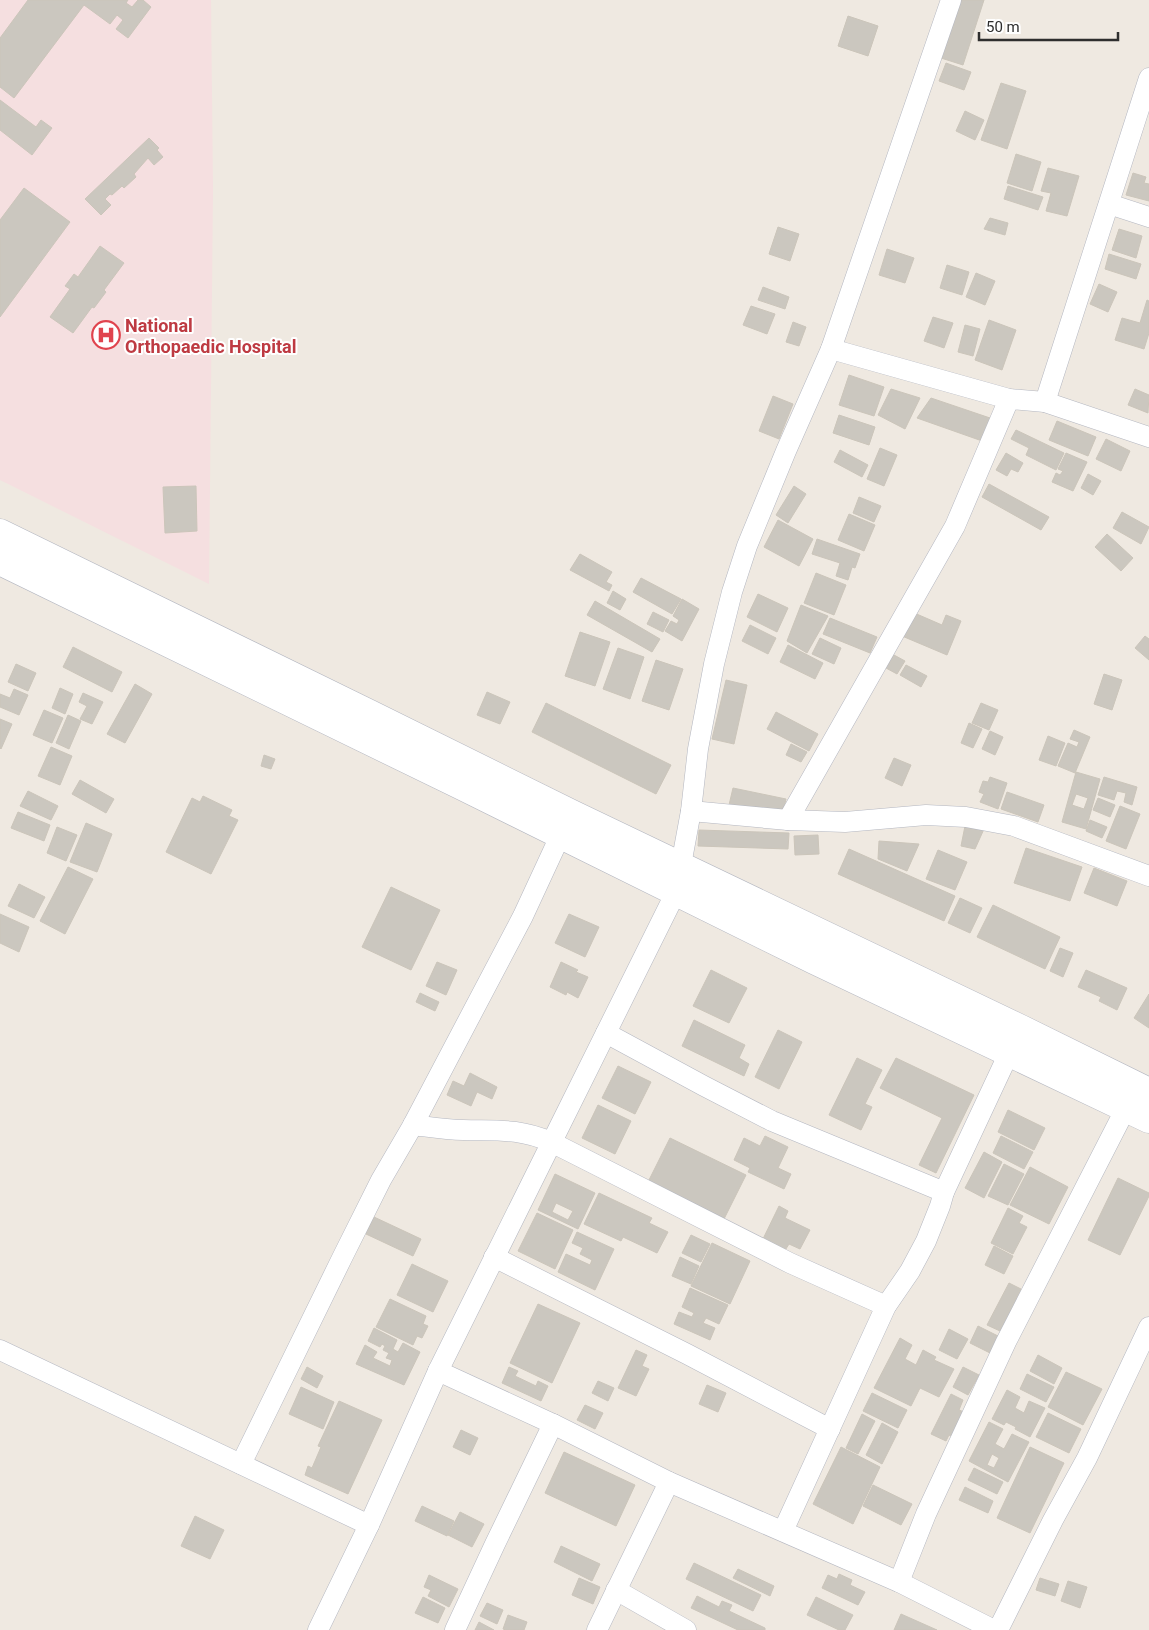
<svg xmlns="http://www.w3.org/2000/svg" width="1149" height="1630" viewBox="0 0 1149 1630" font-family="Roboto,sans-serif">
	<rect width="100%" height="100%" fill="#efe9e1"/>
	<!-- medical -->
	<polygon fill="#f5dfe0" points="0,0 211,0 213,190 209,584 0,480"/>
	<!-- building -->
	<g fill="#cbc7bf" stroke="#cbc5ba" fill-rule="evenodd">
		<polygon points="28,0 128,0 126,3 132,7 138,0 143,0 151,7 128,38 116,29 123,20 117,15 110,24 84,5 14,98 0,87 0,38"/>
		<polygon points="961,0 984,0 963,65 941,58"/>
		<polygon points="848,16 878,26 868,56 838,46"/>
		<polygon points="946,63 971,72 964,90 939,81"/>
		<polygon points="1001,83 1026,91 1007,149 981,140"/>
		<polygon points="0,100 36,127 41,120 52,128 32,155 0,130"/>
		<polygon points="965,111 984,120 975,140 956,131"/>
		<polygon points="149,138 159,148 157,150 163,157 154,165 148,158 134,174 136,177 124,188 122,186 112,195 110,194 105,199 111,205 101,215 85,199"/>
		<polygon points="1016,154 1041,162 1032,191 1007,183"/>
		<polygon points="1048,168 1079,176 1067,216 1046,211 1051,193 1041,191"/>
		<polygon points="1133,173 1146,177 1144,183 1149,184 1149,201 1126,195"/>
		<polygon points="1008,186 1043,197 1038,210 1004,199"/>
		<polygon points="24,188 70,222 0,317 0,220"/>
		<polygon points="990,218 1008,223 1005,235 984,229"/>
		<polygon points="778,227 799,234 790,261 769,254"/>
		<polygon points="1119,229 1142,236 1136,258 1112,250"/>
		<polygon points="100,246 124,263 104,290 106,292 94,308 92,307 73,333 50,317 70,289 65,286 74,274 78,277"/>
		<polygon points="887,249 914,258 905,283 879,275"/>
		<polygon points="1109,254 1141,264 1136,279 1105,269"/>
		<polygon points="947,265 969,272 962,295 940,288"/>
		<polygon points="976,273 995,281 985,305 966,297"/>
		<polygon points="1099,284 1117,292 1108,312 1090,304"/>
		<polygon points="763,287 789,297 785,309 758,300"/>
		<polygon points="1147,300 1149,301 1149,333 1144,349 1115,340 1122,318 1140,323"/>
		<polygon points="751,306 775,314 767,334 743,325"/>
		<polygon points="933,317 953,323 944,348 924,341"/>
		<polygon points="989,320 1016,330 1002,370 975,360"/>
		<polygon points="793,322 806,327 799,346 786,342"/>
		<polygon points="965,325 980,329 973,356 958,352"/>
		<polygon points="849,375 884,387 874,416 839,405"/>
		<polygon points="891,389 920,398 905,429 878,415"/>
		<polygon points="1135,389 1149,395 1148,413 1128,405"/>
		<polygon points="773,396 793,404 779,439 759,431"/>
		<polygon points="931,398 993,419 985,442 917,418"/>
		<polygon points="839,415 875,427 869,445 833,433"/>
		<polygon points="1057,421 1096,437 1088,456 1049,440"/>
		<polygon points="1016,430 1064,453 1056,470 1026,455 1029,448 1011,439"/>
		<polygon points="1106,439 1130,451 1121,471 1096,459"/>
		<polygon points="880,448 897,455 884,486 867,479"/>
		<polygon points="840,450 868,465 862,477 834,462"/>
		<polygon points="1006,453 1023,463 1018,472 1011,469 1007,476 996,470"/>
		<polygon points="1066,453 1087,462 1073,491 1052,482 1056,473 1060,475 1063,471 1058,469"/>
		<polygon points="1088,474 1101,481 1093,495 1081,488"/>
		<polygon points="989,484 1049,517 1041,530 982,497"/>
		<polygon points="196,486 197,531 165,533 163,487"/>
		<polygon points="794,486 806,494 788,523 776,515"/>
		<polygon points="859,497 881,506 874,522 853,513"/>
		<polygon points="1122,512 1149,527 1141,544 1113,528"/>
		<polygon points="849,514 875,525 864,551 838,540"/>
		<polygon points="778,520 813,539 799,566 764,547"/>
		<polygon points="1107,534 1133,558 1121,571 1095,547"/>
		<polygon points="817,539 860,554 855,568 852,567 848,580 836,576 840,563 812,554"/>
		<polygon points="580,554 612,572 606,582 612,585 609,591 570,570"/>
		<polygon points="816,573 846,585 834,615 804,603"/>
		<polygon points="641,578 681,599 672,614 633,592"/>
		<polygon points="613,591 626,599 620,610 607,603"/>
		<polygon points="758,594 788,608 777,632 747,617"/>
		<polygon points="682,599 699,609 682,641 665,631 671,621 677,624 679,620 673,616"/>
		<polygon points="595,601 660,639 652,652 587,615"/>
		<polygon points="801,605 828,616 807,653 787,641"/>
		<polygon points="653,612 669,620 663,632 647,624"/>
		<polygon points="912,612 942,625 946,615 961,621 947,655 902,636"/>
		<polygon points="830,618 877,637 870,653 823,634"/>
		<polygon points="750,625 776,638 768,654 742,641"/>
		<polygon points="580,632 610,642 595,686 565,676"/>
		<polygon points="1145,636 1149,639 1149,660 1135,648"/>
		<polygon points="820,638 841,648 834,664 812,654"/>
		<polygon points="788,645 823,663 815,679 780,662"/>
		<polygon points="73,647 122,672 112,692 63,667"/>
		<polygon points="618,648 644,657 630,699 603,689"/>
		<polygon points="894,655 905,661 897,674 886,668"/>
		<polygon points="656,660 683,669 669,710 642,701"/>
		<polygon points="16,664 36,673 28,691 8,682"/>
		<polygon points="906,665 927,676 921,687 900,675"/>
		<polygon points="1104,674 1122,680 1112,710 1094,704"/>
		<polygon points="726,680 747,685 734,744 712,739"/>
		<polygon points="135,684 152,694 125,743 107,734"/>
		<polygon points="60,688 73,694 65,714 52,708"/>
		<polygon points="14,689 28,695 19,715 0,707 0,694 10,698"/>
		<polygon points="487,692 510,702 500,724 477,715"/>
		<polygon points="83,693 103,702 92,724 80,719 87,706 79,702"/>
		<polygon points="546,703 671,765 656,794 532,732"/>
		<polygon points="981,703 998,710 989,730 972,723"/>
		<polygon points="44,710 63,718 52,743 33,735"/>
		<polygon points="776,712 818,734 809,751 767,729"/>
		<polygon points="68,715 81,721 69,749 56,743"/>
		<polygon points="0,719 12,724 1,749 0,748"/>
		<polygon points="969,723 982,729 973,748 961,743"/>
		<polygon points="1074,730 1090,737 1075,773 1058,766 1068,743 1077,747 1079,742 1070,739"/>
		<polygon points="990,731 1003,737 995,755 982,749"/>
		<polygon points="1048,736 1065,743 1056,766 1039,760"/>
		<polygon points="791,744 807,752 801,762 786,755"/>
		<polygon points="51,747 72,756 60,785 38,776"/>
		<polygon points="264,755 275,759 271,769 261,766"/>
		<polygon points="894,758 911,765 902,786 885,778"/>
		<path d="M1076 772 1100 779 1086 829 1062 822ZM1076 794 1088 798 1084 809 1072 805Z"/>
		<polygon points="990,777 1007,783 998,809 980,802 984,794 979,792 983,781 988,782"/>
		<polygon points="1104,777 1137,787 1132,805 1124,802 1126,793 1117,791 1114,800 1098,795"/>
		<polygon points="80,780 114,799 106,813 72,794"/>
		<polygon points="733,788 786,799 782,816 729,805"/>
		<polygon points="28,791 58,806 51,820 20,806"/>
		<polygon points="1007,792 1044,805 1038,822 1001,809"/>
		<polygon points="203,796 232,810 229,816 238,820 211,874 166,852 192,798 200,802"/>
		<polygon points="1098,798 1115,805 1110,817 1093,810"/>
		<polygon points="1120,806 1140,814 1126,849 1106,841"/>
		<polygon points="18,812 50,825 44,841 11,828"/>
		<polygon points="1090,820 1107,827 1102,838 1086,831"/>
		<polygon points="86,823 112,834 97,872 70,862"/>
		<polygon points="965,826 984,829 975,849 961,846"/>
		<polygon points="57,827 77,835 66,861 47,853"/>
		<polygon points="699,830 789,833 788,849 698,846"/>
		<polygon points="818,835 819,854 795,855 794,836"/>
		<polygon points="879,841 919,844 907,871 878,859"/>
		<polygon points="1026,848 1082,867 1070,901 1014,883"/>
		<polygon points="849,849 955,896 944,921 838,874"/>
		<polygon points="938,850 967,862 955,890 926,879"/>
		<polygon points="68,867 93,879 65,934 40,921"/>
		<polygon points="1094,868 1127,881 1117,906 1084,893"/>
		<polygon points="19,884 45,897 34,918 8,906"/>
		<polygon points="391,887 440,910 411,970 362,947"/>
		<polygon points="960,898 982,908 970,933 948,923"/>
		<polygon points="993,905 1060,937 1045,969 977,937"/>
		<polygon points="0,914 29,927 19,952 0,943"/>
		<polygon points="569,914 599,927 585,957 555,943"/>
		<polygon points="1060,948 1073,953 1063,977 1050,971"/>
		<polygon points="437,962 457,970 446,995 426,986"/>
		<polygon points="561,962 578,970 576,972 588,977 578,998 567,992 566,995 550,987"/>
		<polygon points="711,970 747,988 729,1023 693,1006"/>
		<polygon points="1086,970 1127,988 1117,1010 1099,1001 1101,997 1078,987"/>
		<polygon points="420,993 439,1002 435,1011 416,1002"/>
		<polygon points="1149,994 1149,1028 1134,1018"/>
		<polygon points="694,1020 745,1045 739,1058 749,1064 744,1076 682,1046"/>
		<polygon points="778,1030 802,1042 779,1089 755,1077"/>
		<polygon points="857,1058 882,1070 865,1104 872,1107 861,1130 829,1115"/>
		<polygon points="896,1058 974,1095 936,1173 919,1165 942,1118 880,1088"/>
		<polygon points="618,1066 651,1082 635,1114 602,1098"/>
		<polygon points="470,1073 497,1087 492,1099 477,1092 471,1106 447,1095 453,1081 464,1086"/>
		<polygon points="598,1105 631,1121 615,1154 582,1138"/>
		<polygon points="1008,1110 1045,1128 1034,1150 998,1132"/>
		<polygon points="765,1136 788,1147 778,1168 791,1174 784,1189 748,1172 750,1168 734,1160 744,1138 760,1146"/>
		<polygon points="1001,1136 1033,1152 1024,1169 993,1153"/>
		<polygon points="670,1138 746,1175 724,1219 648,1182"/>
		<polygon points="984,1152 1002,1162 984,1198 965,1188"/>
		<polygon points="1004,1164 1024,1174 1008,1205 988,1196"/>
		<polygon points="1030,1167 1068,1187 1049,1224 1010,1205"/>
		<path d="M555 1174 595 1193 578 1229 538 1210ZM556 1203 573 1211 568 1220 552 1212Z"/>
		<polygon points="1118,1178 1149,1193 1149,1196 1120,1255 1088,1240"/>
		<polygon points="599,1193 652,1218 649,1223 668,1232 657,1253 623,1237 621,1241 584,1224"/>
		<polygon points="779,1206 788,1211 785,1218 810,1230 800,1249 789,1244 784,1252 762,1241"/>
		<polygon points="1008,1208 1023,1216 1019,1223 1027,1227 1013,1254 991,1243"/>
		<polygon points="537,1213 573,1230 555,1269 518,1251"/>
		<polygon points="374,1217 421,1239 413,1256 366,1234"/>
		<polygon points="577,1232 614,1249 595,1290 558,1272 566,1254 590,1265 592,1260 580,1254 583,1248 572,1243"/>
		<polygon points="691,1235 710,1244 701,1262 682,1253"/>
		<polygon points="712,1243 750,1261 730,1304 691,1286"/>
		<polygon points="994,1246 1013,1256 1004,1274 985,1265"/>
		<polygon points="680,1257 699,1266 691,1284 672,1276"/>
		<polygon points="412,1264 448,1281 433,1312 397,1295"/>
		<polygon points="1009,1283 1021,1289 1000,1331 987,1325"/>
		<polygon points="690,1288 728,1305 719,1324 706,1318 703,1323 715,1328 710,1340 674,1324 679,1312 692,1317 694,1313 682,1307"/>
		<polygon points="390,1299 426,1316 423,1324 428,1326 422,1338 417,1336 413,1345 376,1327"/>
		<polygon points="538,1304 580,1323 552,1383 510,1363"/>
		<polygon points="978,1326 998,1336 990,1353 970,1343"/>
		<polygon points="374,1328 397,1340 393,1349 398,1352 403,1343 420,1352 404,1385 356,1364 365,1345 377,1352 373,1358 390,1366 392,1360 386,1358 389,1353 383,1350 385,1346 382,1344 380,1347 368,1341"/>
		<polygon points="949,1329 968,1339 957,1359 939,1350"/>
		<polygon points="900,1338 912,1345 905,1359 916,1365 923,1350 936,1357 934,1360 954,1369 939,1397 920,1388 911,1406 874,1388"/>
		<polygon points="636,1350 647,1355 642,1366 649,1369 636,1396 618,1388"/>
		<polygon points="1038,1355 1062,1368 1054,1384 1030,1371"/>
		<polygon points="307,1367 323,1376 317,1388 301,1379"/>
		<polygon points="509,1367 518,1371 515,1376 536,1386 538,1381 548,1386 541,1401 502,1383"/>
		<polygon points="963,1367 979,1375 968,1395 953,1387"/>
		<polygon points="1066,1372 1102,1389 1083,1425 1048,1407"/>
		<polygon points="1027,1374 1054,1387 1046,1402 1020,1389"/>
		<polygon points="598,1381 614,1388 608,1401 592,1393"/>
		<polygon points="707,1385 726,1393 718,1412 699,1404"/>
		<polygon points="301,1387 334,1402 323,1429 289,1414"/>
		<polygon points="1007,1390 1020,1397 1015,1408 1024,1413 1029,1401 1045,1408 1030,1437 1015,1429 1016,1427 1006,1422 1004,1425 992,1419"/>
		<polygon points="872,1393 907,1410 898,1428 863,1411"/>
		<polygon points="951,1394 963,1400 959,1410 969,1414 957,1439 949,1435 946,1441 931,1434"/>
		<polygon points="339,1401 382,1420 348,1494 305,1475 308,1466 312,1468 321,1447 318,1446"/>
		<polygon points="585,1405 603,1413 595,1429 577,1420"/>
		<polygon points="1048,1413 1081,1429 1069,1453 1036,1437"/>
		<polygon points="862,1414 875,1421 858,1454 846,1448"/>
		<path d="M989 1422 1003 1429 995 1444 1004 1449 1012 1434 1029 1442 1008 1482 969 1461ZM992 1454 999 1458 994 1468 987 1465Z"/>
		<polygon points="882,1423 898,1432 882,1464 866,1455"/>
		<polygon points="461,1430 478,1438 470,1455 453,1447"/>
		<polygon points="841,1447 880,1467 853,1524 813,1504"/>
		<polygon points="1030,1447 1064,1463 1030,1533 997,1518"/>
		<polygon points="564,1452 635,1485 616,1526 545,1493"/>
		<polygon points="974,1468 1003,1482 997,1494 968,1480"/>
		<polygon points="873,1485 912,1504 901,1525 863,1506"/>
		<polygon points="965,1487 993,1501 988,1513 959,1500"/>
		<polygon points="422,1506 454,1521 447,1536 415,1521"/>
		<polygon points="460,1512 484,1524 472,1547 448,1535"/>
		<polygon points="195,1516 224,1530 210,1559 181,1546"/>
		<polygon points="561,1546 600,1564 592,1581 554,1562"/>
		<polygon points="694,1563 761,1595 753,1611 686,1579"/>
		<polygon points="738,1569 774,1586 770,1596 733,1578"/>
		<polygon points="839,1574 852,1580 850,1585 865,1592 858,1605 822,1588 828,1575 837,1579"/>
		<polygon points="429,1575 458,1589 449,1607 428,1596 431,1590 424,1587"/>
		<polygon points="579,1578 600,1587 593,1604 572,1595"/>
		<polygon points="1040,1578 1059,1584 1055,1596 1036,1590"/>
		<polygon points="1068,1581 1087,1587 1080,1608 1061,1601"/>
		<polygon points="697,1596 719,1607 722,1601 732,1605 729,1611 765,1628 765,1630 738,1630 691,1608"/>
		<polygon points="423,1597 445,1608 438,1623 415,1613"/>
		<polygon points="816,1597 853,1615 845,1630 839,1630 807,1615"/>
		<polygon points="487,1603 503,1610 497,1624 480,1616"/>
		<polygon points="901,1614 937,1630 894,1630"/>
		<polygon points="508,1615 527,1622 524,1630 506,1630 503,1629"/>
		<polygon points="479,1622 494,1630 475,1630"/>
	</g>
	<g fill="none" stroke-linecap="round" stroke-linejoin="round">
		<defs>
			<g id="street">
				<polyline points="1109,204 1149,217"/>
				<polyline points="831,349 1009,399 1045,402 1149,437"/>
				<polyline points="1045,402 1149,78"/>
				<polyline points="691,811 788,820 845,822 926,815 966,817 1014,826 1149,876"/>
				<polyline points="788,820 955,526 1009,399"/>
				<polyline points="606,1033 704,1086 772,1121 944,1192"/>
				<path d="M413 1125C429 1127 446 1130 463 1130 498 1131 518 1128 551 1142L790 1263 886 1306"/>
				<polyline points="494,1257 687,1354 830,1429"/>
				<polyline points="0,1350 369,1525"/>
				<polyline points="438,1371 553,1424 669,1482 899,1582 994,1630"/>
				<polyline points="241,1464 342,1258 381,1180 413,1125 523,916 561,834"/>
				<polyline points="783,1531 886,1306 910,1271 926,1241 940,1206 944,1192 1009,1053"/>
				<polyline points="899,1582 926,1514 1006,1342 1126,1108"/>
				<polyline points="616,1590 686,1630"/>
				<polyline points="318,1630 369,1525 438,1371 676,892 691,811 698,749 714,664 732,592 747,546 786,451 831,349 951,0"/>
				<polyline points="455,1630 495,1544 553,1424"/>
				<polyline points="597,1630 669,1482"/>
				<polyline points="998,1630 1053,1520 1087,1458 1149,1327"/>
			</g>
			<g id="secondary">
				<polyline points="0,533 370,714 572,814 1021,1029 1149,1092"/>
				<polyline points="0,561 462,786 814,960 1149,1119"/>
			</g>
		</defs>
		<!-- street casing -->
		<use href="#street" stroke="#b4b7c1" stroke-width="21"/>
		<!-- secondary casing -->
		<use href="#secondary" stroke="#b4b7c1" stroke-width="29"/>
		<!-- street -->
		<use href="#street" stroke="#fff" stroke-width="20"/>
		<!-- secondary -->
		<use href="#secondary" stroke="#fff" stroke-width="28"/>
	</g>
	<!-- icons -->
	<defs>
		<symbol id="hospital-ring" viewBox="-11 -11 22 22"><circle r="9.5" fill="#fff" stroke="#e0444e" stroke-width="1.5"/><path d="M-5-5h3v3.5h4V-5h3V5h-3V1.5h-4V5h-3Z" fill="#e0444e"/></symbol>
	</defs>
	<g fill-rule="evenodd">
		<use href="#hospital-ring" x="90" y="319" width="32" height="32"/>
	</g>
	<g text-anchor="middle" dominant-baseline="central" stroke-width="4" stroke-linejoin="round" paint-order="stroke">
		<!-- health labels -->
		<g font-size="18" font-weight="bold" fill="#be3a42" stroke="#fff" text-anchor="start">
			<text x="125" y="325">National<tspan x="125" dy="21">Orthopaedic Hospital</tspan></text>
		</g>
	</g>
	<!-- scale -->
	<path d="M979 32v8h139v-8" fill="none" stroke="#2e2e2e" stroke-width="2.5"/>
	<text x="986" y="32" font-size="15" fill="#2e2e2e" stroke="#ffffff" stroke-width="4" paint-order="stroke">50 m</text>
</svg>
